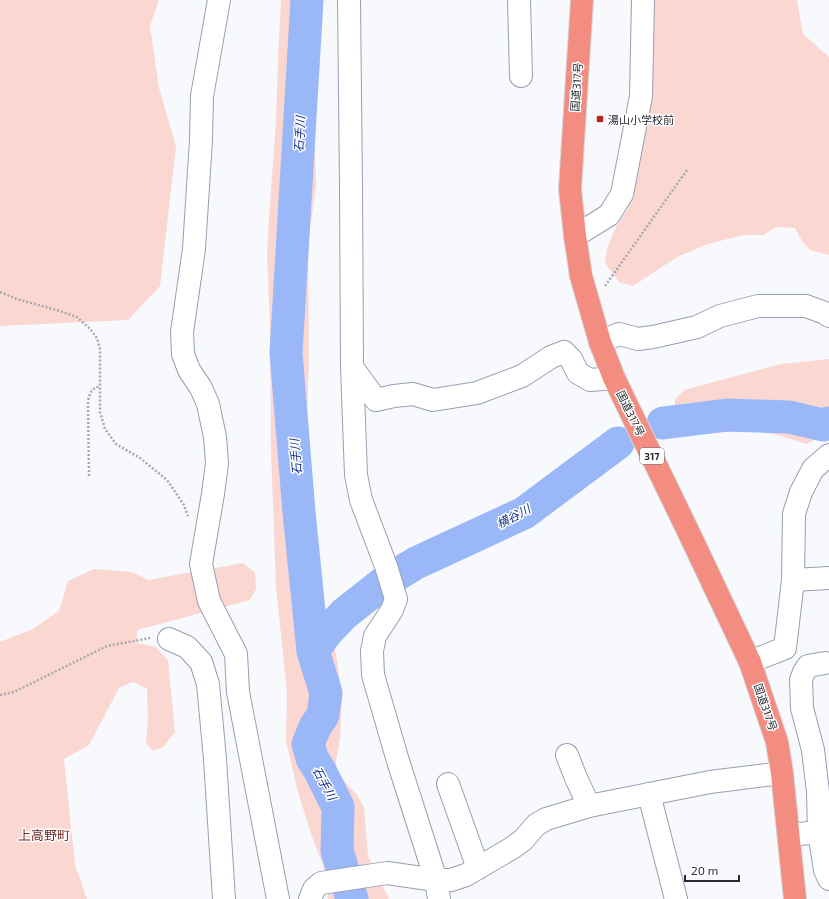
<svg xmlns="http://www.w3.org/2000/svg" width="829" height="899" viewBox="0 0 829 899" font-family="'Exo 2','Noto Sans JP',sans-serif">
	<rect width="100%" height="100%" fill="#f7f9fd"/>
	<!-- green -->
	<g fill="#fbd7d2">
		<polygon points="0,0 159,0 150,26 159,88 176,146 160,286 128,320 0,326"/>
		<polygon points="281,0 321,0 314,114 316,186 308,244 309,355 306,454 311,531 317,586 326,610 337,660 342,696 340,739 336,761 337,771 345,782 357,795 364,807 368,856 389,899 361,899 356,889 349,859 350,815 320,772 328,850 341,899 328,899 323,865 311,834 298,792 286,741 287,691 276,587 271,450 270,323 267,256 270,203 276,122 278,59"/>
		<polygon points="651,0 797,0 803,34 829,57 829,255 810,250 802,241 795,228 776,227 763,235 743,235 708,244 677,257 633,286 619,282 605,263 607,248 617,225 628,209 638,175 644,129"/>
		<polygon points="829,359 829,433 806,444 782,436 752,430 703,434 684,430 675,407 675,399 684,390 781,364"/>
		<polygon points="243,563 255,572 256,589 250,600 137,630 137,643 156,647 168,661 175,732 163,747 153,751 146,743 148,720 147,689 133,682 119,688 89,745 64,759 75,865 87,899 0,899 0,642 33,629 59,611 68,581 94,569 132,572 148,580"/>
	</g>
	<!-- water -->
	<polygon fill="#9ab8f8" points="320,771 349,801 349,859 356,889 361,899 341,899 328,850"/>
	<g fill="none" stroke-linecap="round" stroke-linejoin="round">
		<!-- river -->
		<g stroke="#9ab8f8" stroke-width="33">
			<polyline points="307,0 286,353 299,512 313,651 326,693 323,715 315,727 308,744 312,758 320,771 338,807 337,851 352,899"/>
			<polyline points="663,423 727,415 789,417 823,425 829,423"/>
			<polyline points="398,574 416,563 524,513 618,443"/>
			<polyline points="313,651 326,633 344,614 382,584"/>
		</g>
		<defs>
			<g id="minor">
				<polyline points="219,0 202,96 201,140 194,249 182,332 183,354 189,370 201,388 208,404 215,437 217,463 213,494 201,564 209,601 236,654 238,692 278,899"/>
				<polyline points="349,0 351,187 352,367 356,475 361,500 386,566 396,599 392,610 375,636 372,651 373,675 398,761 436,880 439,899"/>
				<polyline points="519,0 521,76"/>
				<polyline points="575,236 609,215 622,194 641,96 643,0"/>
				<polyline points="600,342 619,334 638,339 653,337 697,327 720,316 758,306 806,306 825,313 829,316"/>
				<polyline points="352,367 376,400 394,396 413,394 433,400 477,393 522,376 551,357 564,352 571,359 578,373 590,380 614,378"/>
				<polyline points="793,580 829,578"/>
				<polyline points="169,639 187,647 201,662 208,684 215,759 224,899"/>
				<polyline points="750,662 785,648 793,580 794,514 801,492 813,469 829,455"/>
				<polyline points="567,755 576,778 589,806"/>
				<polyline points="448,784 478,868"/>
				<polyline points="649,794 676,899"/>
				<polyline points="819,832 818,792 813,750 802,708 801,680 804,672 808,666 825,663"/>
				<polyline points="789,835 819,832 825,870 829,879"/>
				<polyline points="310,899 314,889 321,883 387,873 436,880 451,880 466,875 512,848 523,840 536,825 546,819 589,806 710,782 782,773"/>
			</g>
			<polyline id="highway" points="582,0 570,189 575,236 581,276 600,342 614,378 688,531 750,662 777,742 782,773 795,899"/>
		</defs>
		<!-- minor casing -->
		<use href="#minor" stroke="#979fb1" stroke-width="24"/>
		<!-- highway casing -->
		<use href="#highway" stroke="#d4d5d6" stroke-width="24"/>
		<!-- path -->
		<g stroke="#a7a9af" stroke-width="2.5" stroke-dasharray="2 2" stroke-linecap="butt">
			<polyline points="605,286 687,170"/>
			<polyline points="0,292 17,299 60,311 77,317 90,329 97,338 100,349 100,412 105,429 116,444 140,458 167,480 184,505 188,516"/>
			<path d="M89 476 88 401C90 392 91 389 100 386"/>
			<polyline points="0,695 14,692 107,646 150,638"/>
		</g>
		<!-- minor -->
		<use href="#minor" stroke="#fff" stroke-width="22"/>
		<!-- highway -->
		<use href="#highway" stroke="#f38c81" stroke-width="22"/>
	</g>
	<!-- markers -->
	<rect fill="#b42523" stroke="#fff" stroke-width="1.5" x="596" y="115" width="8" height="8" rx="2"/>
	<g text-anchor="middle" dominant-baseline="central" stroke-width="3" stroke-linejoin="round" paint-order="stroke">
		<!-- shield labels -->
		<rect fill="#fff" stroke="#686b70" stroke-width="1" x="640" y="448" width="24" height="16" rx="3"/>
		<g font-size="10" font-weight="bold" fill="#282b33">
			<text x="652" y="456">317</text>
		</g>
		<!-- street labels -->
		<g font-size="11" fill="#282b33" stroke="#fff">
			<text transform="translate(576 87) rotate(-86)">国道317号</text>
			<text transform="translate(631 413) rotate(64)">国道317号</text>
			<text transform="translate(766 707) rotate(71)">国道317号</text>
		</g>
		<!-- poi labels -->
		<g font-size="11" fill="#282b33" stroke="#fff" text-anchor="start">
			<text x="608" y="119">湯山小学校前</text>
		</g>
		<!-- water labels -->
		<g font-size="12" font-style="italic" fill="#14318c" stroke="#fff">
			<text transform="translate(299 134) rotate(-87)">石手川</text>
			<text transform="translate(295 457) rotate(-95)">石手川</text>
			<text transform="translate(513 516) rotate(-28)">横谷川</text>
			<text transform="translate(325 783) rotate(62)">石手川</text>
		</g>
		<!-- quarter labels -->
		<g font-size="13" fill="#702a25" stroke="#fff">
			<text x="44" y="835">上高野町</text>
		</g>
	</g>
	<!-- scale -->
	<path d="M685 875v6h54v-6" fill="none" stroke="#282b33" stroke-width="2"/>
	<text x="691" y="875" font-size="12" fill="#282b33" stroke="#ffffff" stroke-width="3" paint-order="stroke">20 m</text>
</svg>
